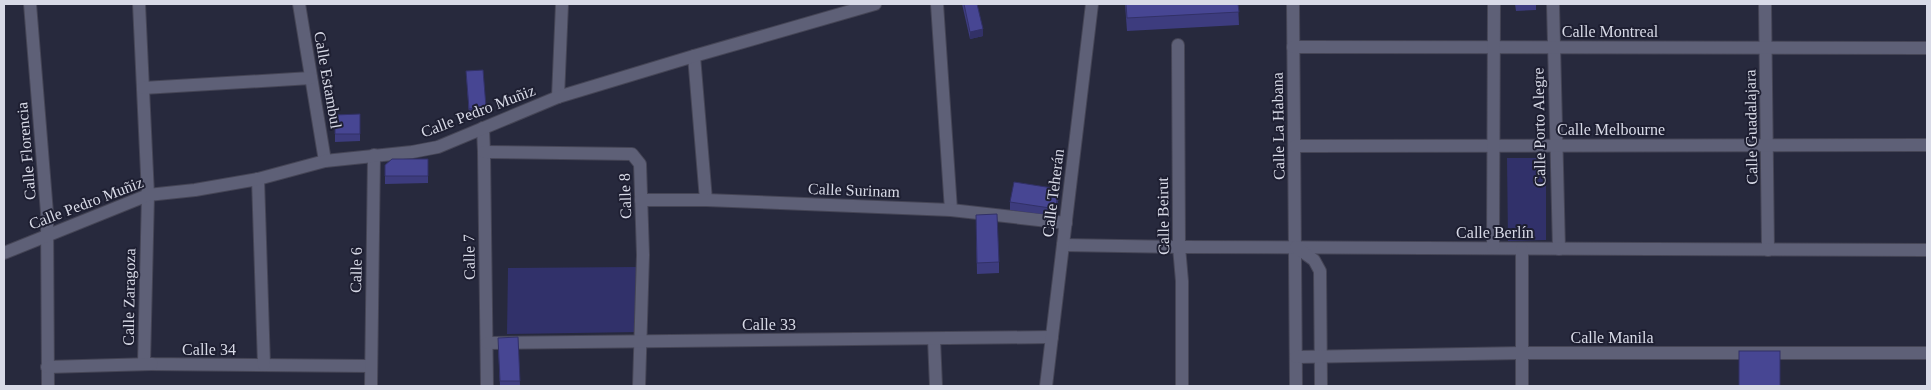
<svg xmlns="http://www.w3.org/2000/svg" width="1931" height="390" viewBox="0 0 1931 390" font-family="'Times New Roman',serif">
	<rect width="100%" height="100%" fill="#27293d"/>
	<!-- green -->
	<g fill="#31316a">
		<polygon points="1507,158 1546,158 1546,240 1508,241"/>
		<polygon points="638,267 640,332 507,334 508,268"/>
	</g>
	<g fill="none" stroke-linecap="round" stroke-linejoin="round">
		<defs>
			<g id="minor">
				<polyline points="30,4 47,213 48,386"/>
				<polyline points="139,4 148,195 144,364 371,366"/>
				<polyline points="299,4 325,161"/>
				<polyline points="937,4 951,210"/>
				<polyline points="1293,4 1296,386"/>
				<polyline points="1553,4 1559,249"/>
				<polyline points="1765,4 1768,250"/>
				<polyline points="1178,45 1179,247 1182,281 1182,386"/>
				<polyline points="1293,47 1927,48"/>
				<polyline points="694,56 706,200"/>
				<polyline points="143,88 311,78"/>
				<polyline points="558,97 562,4"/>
				<polyline points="483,128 484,152 487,386"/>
				<polyline points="1295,146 1927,145"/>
				<polyline points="484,152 632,154 640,164 643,255 639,386"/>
				<polyline points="258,179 264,365"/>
				<polyline points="641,200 706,200 951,210 1066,223"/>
				<polyline points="1063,245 1179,247 1927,250"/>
				<polyline points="1296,247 1314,260 1320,271 1321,386"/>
				<polyline points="1493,248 1494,4"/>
				<polyline points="934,339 936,386"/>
				<polyline points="487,343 1052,337"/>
				<polyline points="1296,357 1522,353 1927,353"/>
				<polyline points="47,367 152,364"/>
				<polyline points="371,386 374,155"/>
				<polyline points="1522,386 1522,249"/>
			</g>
			<g id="tertiary">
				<polyline points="4,253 148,195 195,190 258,179 325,161 412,152 438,147 558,97 694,56 875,4"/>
				<polyline points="1046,386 1092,4"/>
			</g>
		</defs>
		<!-- minor casing -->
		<use href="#minor" stroke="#454556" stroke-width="14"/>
		<!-- tertiary casing -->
		<use href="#tertiary" stroke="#454556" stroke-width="14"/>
		<!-- minor -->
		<use href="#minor" stroke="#5e6077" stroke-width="12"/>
		<!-- tertiary -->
		<use href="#tertiary" stroke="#5e6077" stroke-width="12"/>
	</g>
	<!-- wall -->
	<g fill="#3d3c7e">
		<polygon points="962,4 977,4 983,36 970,39"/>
		<polygon points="1125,4 1238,4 1239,25 1127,31"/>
		<polygon points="1515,4 1536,4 1536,10 1516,11"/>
		<polygon points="466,71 486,107 486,115 469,116"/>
		<polygon points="335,115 360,134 360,141 335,142"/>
		<polygon points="428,159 428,183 385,184 385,165"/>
		<polygon points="1059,196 1056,212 1050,215 1010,210 1010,202"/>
		<polygon points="976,225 999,262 999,273 977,274"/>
		<polygon points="518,337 520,386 500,386 498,345"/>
	</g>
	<!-- shaded-wall -->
	<g fill="#323167">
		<polygon points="983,29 983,36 970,39 970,32"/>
		<polygon points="1059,189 1059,196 1056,212 1050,215 1050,208"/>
	</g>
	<!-- building -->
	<g fill="#474693" stroke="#323167">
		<polygon points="964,4 977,4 983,29 970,32"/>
		<polygon points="1126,4 1238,4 1239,12 1127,18"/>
		<polygon points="483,70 486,107 469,109 466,71"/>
		<polygon points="360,114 360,134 335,134 335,115"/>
		<polygon points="392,159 428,159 428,176 385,176 385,165"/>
		<polygon points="1014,182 1059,189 1056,205 1050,208 1010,202"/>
		<polygon points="997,214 999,262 977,263 976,215"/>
		<polygon points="518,337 520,381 500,381 498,338"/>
		<rect x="1739" y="351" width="41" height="35"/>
	</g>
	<g text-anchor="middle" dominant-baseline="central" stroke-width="4" stroke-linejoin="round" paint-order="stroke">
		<!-- street labels -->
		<g font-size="16" fill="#d8dae7" stroke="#1e1f32">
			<text x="1610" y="31">Calle Montreal</text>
			<text transform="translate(328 80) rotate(80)">Calle Estambul</text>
			<text transform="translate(478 111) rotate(-21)">Calle Pedro Muñiz</text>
			<text transform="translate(1278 126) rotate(-91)">Calle La Habana</text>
			<text transform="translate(1539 127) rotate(-91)">Calle Porto Alegre</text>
			<text transform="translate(1751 127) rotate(-91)">Calle Guadalajara</text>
			<text x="1611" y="129">Calle Melbourne</text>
			<text transform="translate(26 151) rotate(-95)">Calle Florencia</text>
			<text transform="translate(854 190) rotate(2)">Calle Surinam</text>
			<text transform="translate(1053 193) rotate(-83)">Calle Teherán</text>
			<text transform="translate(625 196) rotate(-92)">Calle 8</text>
			<text transform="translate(86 203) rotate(-21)">Calle Pedro Muñiz</text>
			<text transform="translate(1163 216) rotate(-91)">Calle Beirut</text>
			<text x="1495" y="232">Calle Berlín</text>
			<text transform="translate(469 257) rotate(-91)">Calle 7</text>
			<text transform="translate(356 270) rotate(-89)">Calle 6</text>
			<text transform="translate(129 297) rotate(-89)">Calle Zaragoza</text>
			<text x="769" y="324">Calle 33</text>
			<text x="1612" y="337">Calle Manila</text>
			<text x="209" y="349">Calle 34</text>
		</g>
	</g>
	<!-- border -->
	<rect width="1931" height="390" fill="none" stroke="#d8dae7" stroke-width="10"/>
</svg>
